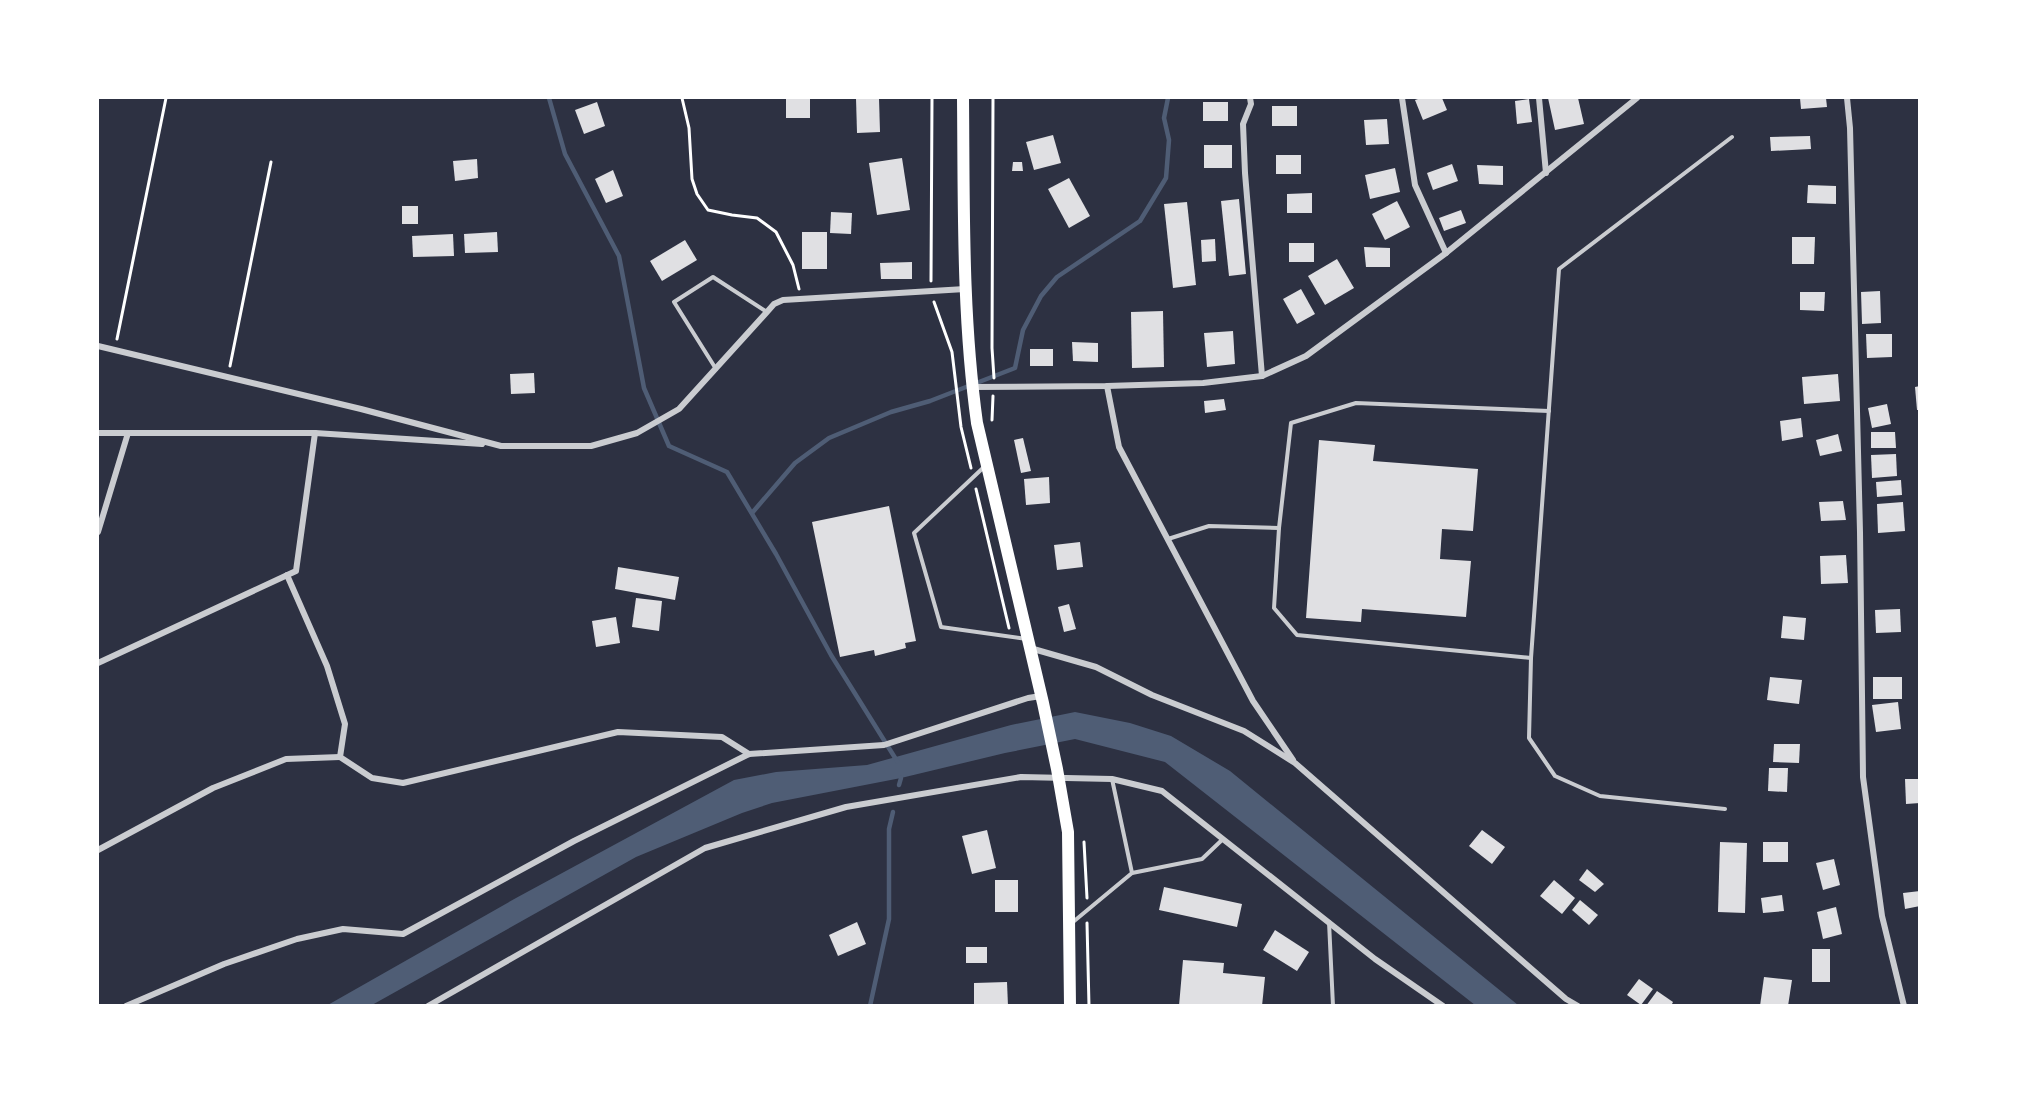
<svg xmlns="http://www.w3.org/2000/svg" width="2017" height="1103" viewBox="0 0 2017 1103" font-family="'Golos Text',sans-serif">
	<rect width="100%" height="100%" fill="#2d3142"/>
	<!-- water -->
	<polygon fill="#4f5d75" points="1075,712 1130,723 1171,736 1230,771 1518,1005 1475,1005 1165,762 1075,739 1005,753 901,778 772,803 742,813 636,857 372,1005 326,1006 516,898 734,780 776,772 867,765 1011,725"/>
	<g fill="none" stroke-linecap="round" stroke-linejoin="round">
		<!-- stream -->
		<g stroke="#4f5d75" stroke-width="4.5">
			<polyline points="549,98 565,154 619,256 644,388 669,446 727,472 776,554 831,655 897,761"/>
			<polyline points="752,513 795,463 829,438 891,412 930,401 1015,368 1023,330 1041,296 1057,277 1140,221 1166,178 1169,140 1164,118 1168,98"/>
			<polyline points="899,785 901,778"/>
			<polyline points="870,1006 889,919 889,829 893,812"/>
		</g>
	</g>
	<!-- building -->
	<g fill="#e0e0e3">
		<rect x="786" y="98" width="24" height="20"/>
		<polygon points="856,98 879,98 880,132 857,133"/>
		<polygon points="1421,98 1442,98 1447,110 1423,120 1415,100"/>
		<polygon points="1548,98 1578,98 1584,124 1555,130"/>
		<polygon points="1800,98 1826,98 1827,107 1801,109"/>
		<polygon points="1529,99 1532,122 1517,124 1515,101"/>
		<polygon points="597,102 605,126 584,134 575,110"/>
		<rect x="1203" y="102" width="25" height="19"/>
		<rect x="1272" y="106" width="25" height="20"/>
		<polygon points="1387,119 1389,144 1366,145 1364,120"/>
		<polygon points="1053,135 1061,163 1034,170 1026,142"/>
		<polygon points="1810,136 1811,149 1771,151 1770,137"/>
		<rect x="1204" y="145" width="28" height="23"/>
		<rect x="1276" y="155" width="25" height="19"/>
		<polygon points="902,158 910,210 877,215 869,163"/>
		<polygon points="477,159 478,178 455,181 453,161"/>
		<polygon points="1013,162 1022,162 1023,171 1012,171"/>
		<polygon points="1452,164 1458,181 1433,190 1427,173"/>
		<polygon points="1477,165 1503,166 1503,185 1479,184"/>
		<polygon points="1395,168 1400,192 1370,199 1365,175"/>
		<polygon points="613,170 623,196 606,203 595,179"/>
		<polygon points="1069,178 1090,216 1069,228 1048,189"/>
		<polygon points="1808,185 1836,186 1836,204 1807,203"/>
		<polygon points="1312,193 1312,213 1287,213 1287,194"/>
		<polygon points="1239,199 1246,274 1229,276 1221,201"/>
		<polygon points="1397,201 1410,227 1385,240 1372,214"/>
		<polygon points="1187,202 1196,285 1173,288 1164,204"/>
		<rect x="402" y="206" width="16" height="18"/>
		<polygon points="1461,210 1466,223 1444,231 1439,218"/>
		<polygon points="831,212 852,213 851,234 830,233"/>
		<polygon points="497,232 498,252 465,253 464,234"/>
		<rect x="802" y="232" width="25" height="37"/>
		<polygon points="453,234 454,256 413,257 412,236"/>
		<polygon points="1792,237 1815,237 1814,264 1792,264"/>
		<polygon points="1215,239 1216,261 1202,262 1201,240"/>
		<polygon points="685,240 697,260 662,281 650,261"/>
		<rect x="1289" y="243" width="25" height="19"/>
		<polygon points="1364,247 1390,248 1390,267 1366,267"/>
		<polygon points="1337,259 1354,288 1325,305 1308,276"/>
		<polygon points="912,262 912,279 881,279 880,263"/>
		<polygon points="1301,289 1315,314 1297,324 1283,299"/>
		<polygon points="1880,291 1881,323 1862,324 1861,292"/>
		<polygon points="1800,292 1825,292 1824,311 1800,310"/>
		<polygon points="1163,311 1164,367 1132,368 1131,312"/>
		<polygon points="1233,331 1235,364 1207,367 1204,333"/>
		<polygon points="1866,334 1892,334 1892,357 1867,358"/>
		<polygon points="1072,342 1098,343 1098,362 1073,361"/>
		<rect x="1030" y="349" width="23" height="17"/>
		<polygon points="534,373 535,393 511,394 510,374"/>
		<polygon points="1838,374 1840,401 1804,404 1802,377"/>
		<polygon points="1920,386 1920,410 1917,410 1915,387"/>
		<polygon points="1224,399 1226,410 1205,413 1204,401"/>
		<polygon points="1887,404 1891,424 1872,428 1868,408"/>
		<polygon points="1801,418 1803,437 1782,441 1780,421"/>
		<polygon points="1871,432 1895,432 1896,448 1871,448"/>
		<polygon points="1838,434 1842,451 1820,456 1816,440"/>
		<polygon points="1023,438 1031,471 1021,473 1014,440"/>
		<polygon points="1319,440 1375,445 1373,461 1478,469 1473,531 1442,529 1440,559 1471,561 1466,617 1362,609 1361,622 1306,618"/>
		<polygon points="1896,454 1897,476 1872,478 1871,455"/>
		<polygon points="1049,477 1050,503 1026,505 1024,479"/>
		<polygon points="1901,480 1902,495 1877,497 1876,482"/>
		<polygon points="1843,501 1846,520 1821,521 1819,502"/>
		<polygon points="1903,502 1905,531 1878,533 1877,504"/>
		<polygon points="889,506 916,641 905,643 906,648 875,656 874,650 840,657 812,522"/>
		<polygon points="1080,542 1083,567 1057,570 1054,545"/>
		<polygon points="1846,555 1848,583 1821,584 1820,556"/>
		<polygon points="618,567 679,577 675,600 615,589"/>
		<polygon points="636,598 662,601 659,631 632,627"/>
		<polygon points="1069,604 1076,629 1064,632 1058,607"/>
		<polygon points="1900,609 1901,632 1876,633 1875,610"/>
		<polygon points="1783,616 1806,618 1804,640 1781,638"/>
		<polygon points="616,617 620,643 596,647 592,621"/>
		<polygon points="1770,677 1802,680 1799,704 1767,700"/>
		<rect x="1873" y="677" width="29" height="22"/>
		<polygon points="1898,702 1901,729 1876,732 1872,705"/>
		<polygon points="1774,744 1800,744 1799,763 1773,762"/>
		<polygon points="1769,768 1788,768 1787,792 1768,791"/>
		<polygon points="1905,779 1920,779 1920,803 1906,804"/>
		<polygon points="987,830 996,868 972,874 962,836"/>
		<polygon points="1482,830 1505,847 1492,864 1469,846"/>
		<polygon points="1720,842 1747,843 1745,913 1718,912"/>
		<rect x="1763" y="842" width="25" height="20"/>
		<polygon points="1834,859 1840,885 1823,890 1816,863"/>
		<polygon points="1587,869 1604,884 1595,892 1579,880"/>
		<rect x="995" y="880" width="23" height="32"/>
		<polygon points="1554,880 1575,898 1562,914 1540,896"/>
		<polygon points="1164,887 1242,904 1237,927 1159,910"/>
		<polygon points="1920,891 1920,906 1905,909 1903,893"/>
		<polygon points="1782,895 1784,911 1763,913 1761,898"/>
		<polygon points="1580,900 1598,915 1589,925 1572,910"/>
		<polygon points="1836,907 1842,934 1823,939 1817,912"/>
		<polygon points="857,922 866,944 838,956 829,935"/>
		<polygon points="1275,930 1309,952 1297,971 1263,950"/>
		<rect x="966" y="947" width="21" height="16"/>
		<rect x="1812" y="949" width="18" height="33"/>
		<polygon points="1183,960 1224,963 1223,973 1265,977 1262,1006 1179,1006"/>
		<polygon points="1764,977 1792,980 1788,1006 1760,1006"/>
		<polygon points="1639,979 1653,989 1641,1005 1627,995"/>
		<polygon points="1007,982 1008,1006 974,1006 974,983"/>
		<polygon points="1657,991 1673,1002 1671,1006 1646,1006"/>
	</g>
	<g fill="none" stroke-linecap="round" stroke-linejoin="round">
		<!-- path -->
		<g stroke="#fff" stroke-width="3">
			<polyline points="682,98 689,128 692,179 697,194 708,210 732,215 757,218 776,232 793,265 799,289"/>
			<polyline points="993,98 992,348 994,378"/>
			<polyline points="931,281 932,98"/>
			<polyline points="934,302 952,352 961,427 971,468"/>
			<polyline points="117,339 166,98"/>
			<polyline points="230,366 271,162"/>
			<polyline points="992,420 993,396"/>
			<polyline points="976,489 1009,628"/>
			<polyline points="1084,842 1087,898"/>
			<polyline points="1087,923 1089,1006"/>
		</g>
		<!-- service -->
		<g stroke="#caccd0" stroke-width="4">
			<polyline points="716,369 674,302 713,277 767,312"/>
			<polyline points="984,467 914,533 941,627 1027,639"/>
			<polyline points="1168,539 1209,526 1279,528"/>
			<polyline points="1531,658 1297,635 1274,608 1279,528 1291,423 1356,403 1549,411"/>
			<polyline points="1725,809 1600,796 1555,776 1529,738 1531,658 1559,269 1732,137"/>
			<polyline points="1132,873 1202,859 1223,839"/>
			<polyline points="1073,922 1132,873 1112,779"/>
			<polyline points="1329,922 1333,1006"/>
		</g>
		<!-- minor -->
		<g stroke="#caccd0" stroke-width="6">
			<polyline points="1250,98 1251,104 1243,124 1245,173 1262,376"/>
			<polyline points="1402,98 1415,185 1446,253"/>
			<polyline points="1539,98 1546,173"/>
			<polyline points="1847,98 1850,128 1860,532 1863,777 1882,916 1904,1006"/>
			<polyline points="98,346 361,409 501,446 591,446 637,433 679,409 767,312 774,304 783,300 965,289"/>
			<polyline points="1107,386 1119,447 1253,701 1293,760"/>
			<polyline points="972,387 1107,386 1203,383 1262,376 1306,356 1446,253 1637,98"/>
			<polyline points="98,433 315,433 482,444"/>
			<polyline points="98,532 128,433"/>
			<polyline points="287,575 327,666 345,724 340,757 372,778 403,783 618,732 722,737 749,754"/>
			<polyline points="1030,648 1096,667 1152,695 1244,731 1295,763 1566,999 1578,1006"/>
			<polyline points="98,663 296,571 315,433"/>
			<polyline points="98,850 213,788 286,759 340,757"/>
			<polyline points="126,1006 224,964 297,939 343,929 403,934 574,841 749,754 884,745 1028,698 1041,696"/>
			<polyline points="428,1006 705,848 846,807 1021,777 1112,779 1162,791 1375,959 1443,1006"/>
		</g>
		<!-- primary -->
		<path stroke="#fff" stroke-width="12" d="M963 98C964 206 962 315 977 423L1043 703 1057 769 1068 832 1070 1006"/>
	</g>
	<!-- border -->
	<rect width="2017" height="1103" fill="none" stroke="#ffffff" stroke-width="198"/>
</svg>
